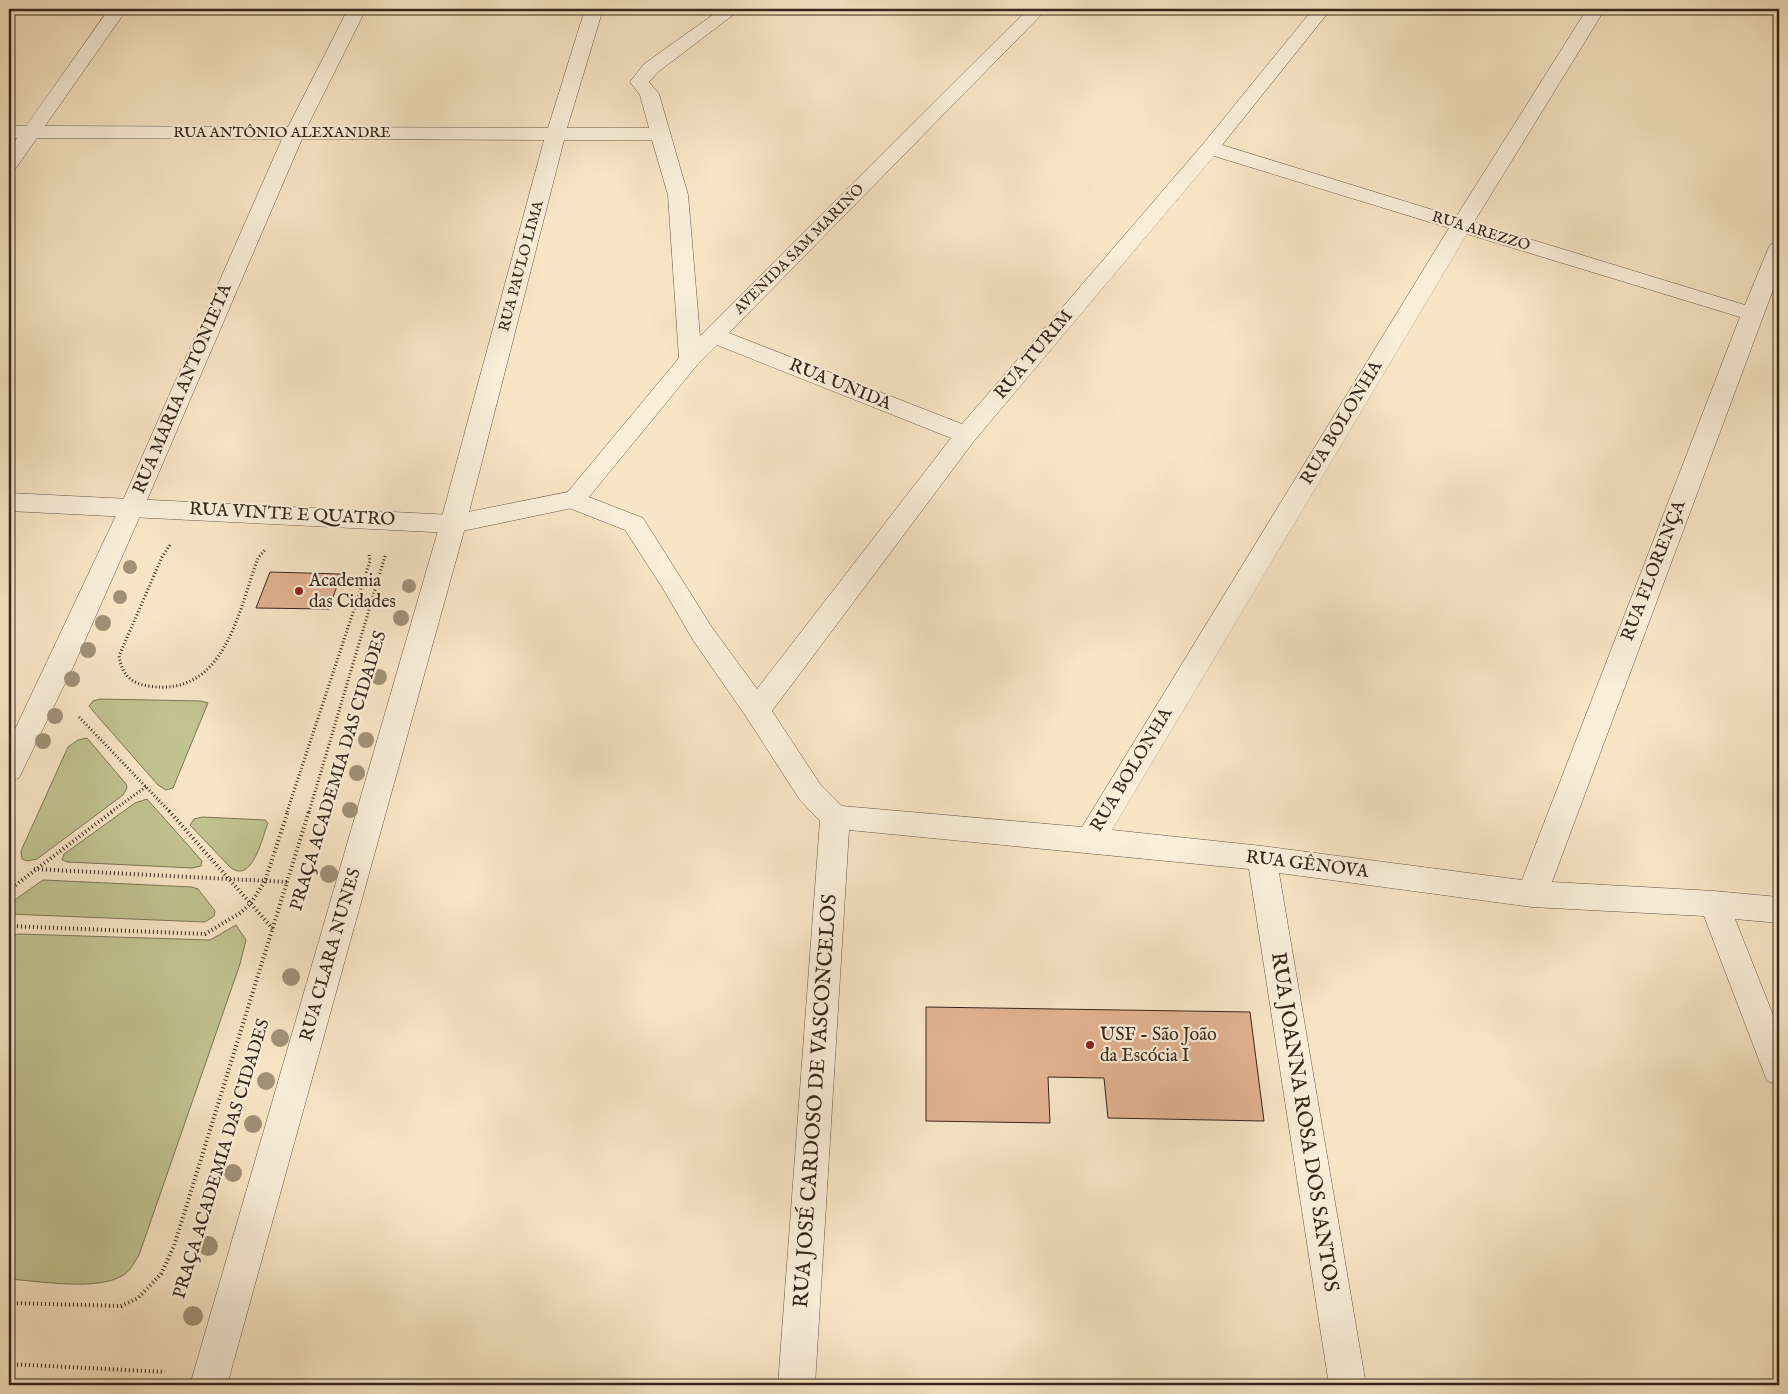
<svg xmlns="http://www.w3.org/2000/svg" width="1788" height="1394" viewBox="0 0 1788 1394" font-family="'IM FELL English',serif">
	<rect width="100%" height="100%" fill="#f7e5c5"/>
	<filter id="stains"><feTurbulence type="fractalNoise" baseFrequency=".004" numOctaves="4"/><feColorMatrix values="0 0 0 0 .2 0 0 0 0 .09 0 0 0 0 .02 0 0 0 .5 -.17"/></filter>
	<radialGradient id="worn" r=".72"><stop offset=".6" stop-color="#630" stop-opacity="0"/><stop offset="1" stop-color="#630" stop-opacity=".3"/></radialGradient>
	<!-- green -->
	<g fill="#c1c391" stroke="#7c7456">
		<polygon points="100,699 201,701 208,703 173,788 166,790 158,785 93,711 89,706 93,701"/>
		<polygon points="87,738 126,784 127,788 123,795 37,859 27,861 22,859 21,851 68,747 78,740"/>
		<polygon points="147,799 202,861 201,866 192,868 68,862 62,860 64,854 135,803"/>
		<path d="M202 817 265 820 268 823C262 838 252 885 230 867L190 825 194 819Z"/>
		<polygon points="43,880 192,887 198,889 215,911 214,916 205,922 9,914 9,904"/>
		<path d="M236 925 246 940 240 964 139 1255C135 1261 131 1270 125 1274 100 1292 39 1281 9 1279V936L19 934 210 940Z"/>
	</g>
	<!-- building -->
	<g fill="#e2b191" stroke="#36261b">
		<polygon points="270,572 341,574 329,609 256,608"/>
		<polygon points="926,1007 1250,1012 1264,1121 1108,1118 1104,1078 1048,1077 1050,1123 926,1121"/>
	</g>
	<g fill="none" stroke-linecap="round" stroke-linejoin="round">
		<defs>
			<path id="minor" d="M109 9H127L45 126 288 127 348 9H366L307 127 548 128 585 9H603L567 128H649L640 95 630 82 644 64 721 9H741L658 72 649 82 659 94 688 195 700 336 1028 9H1047L729 333 962 424 1203 144 1313 9H1331L1222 145 1456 217 1587 9H1605L1474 222 1745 305 1768 249 1771 244 1779 243V274L1552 882 1714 891 1779 897V923L1735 919 1779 1030V1085L1767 1081 1704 916 1532 907 1279 873 1366 1385H1329L1249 869 849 830 815 1385H778L820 821 800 800 747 718 693 640 662 587 625 530 564 506 561 500 679 358 668 195 652 140H564L466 524 227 1385H190L440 524 544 140 302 139 144 507 74 665 19 778 9 781V742L120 507 282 139 37 138 16 168 9 170V150L17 138H9V126H26ZM1214 156 1449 228 1082 827 842 806 820 784 772 711 974 441ZM1467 234 1740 317 1522 880 1262 846 1112 830ZM717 345 951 438 757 689 711 626 643 518 589 497 698 364Z"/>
			<polygon id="tertiary" points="573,491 582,494 585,500 582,506 453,533 9,511 9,493 453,515"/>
		</defs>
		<!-- minor casing -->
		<use href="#minor" stroke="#665646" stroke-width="1"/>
		<!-- tertiary casing -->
		<use href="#tertiary" stroke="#665646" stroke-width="1"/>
		<!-- path-far1 -->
		<g stroke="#36261b" stroke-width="3" stroke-dasharray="1 2.5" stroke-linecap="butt">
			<path d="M170 545 162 557 119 656C122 674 130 683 148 686 225 698 238 612 258 558L265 550"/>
			<polyline points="79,717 170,812"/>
			<polyline points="10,812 13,806"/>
			<polyline points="111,812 147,786"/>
			<polyline points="287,812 370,561 369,554"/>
			<polyline points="309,812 385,556"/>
		</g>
		<!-- path -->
		<g stroke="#36261b" stroke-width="4" stroke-dasharray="1 3" stroke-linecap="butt">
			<polyline points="169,811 273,929"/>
			<polyline points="9,814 10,811"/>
			<polyline points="34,869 288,882"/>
			<polyline points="9,890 113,811"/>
			<polyline points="9,926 205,934 240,913 251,903 265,881 288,811"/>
			<polyline points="9,1303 121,1306 138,1298 161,1274 174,1246 309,811"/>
			<polyline points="9,1364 165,1372"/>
		</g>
		<!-- minor -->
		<use href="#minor" fill="#faeed9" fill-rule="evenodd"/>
		<!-- tertiary -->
		<use href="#tertiary" fill="#faeed9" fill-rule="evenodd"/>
	</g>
	<!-- trees -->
	<g fill="#a09177">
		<circle cx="130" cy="567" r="7"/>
		<circle cx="409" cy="586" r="7"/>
		<circle cx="120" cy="597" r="7"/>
		<circle cx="401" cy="618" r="8"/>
		<circle cx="103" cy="623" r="8"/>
		<circle cx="88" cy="650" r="8"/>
		<circle cx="379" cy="677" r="8"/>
		<circle cx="72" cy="679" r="8"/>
		<circle cx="55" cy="716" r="8"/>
		<circle cx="366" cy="740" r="8"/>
		<circle cx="43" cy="741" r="8"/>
		<circle cx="357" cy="773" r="8"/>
		<circle cx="350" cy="810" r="8"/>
		<circle cx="329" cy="874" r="9"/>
		<circle cx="291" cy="977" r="9"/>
		<circle cx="280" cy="1038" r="9"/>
		<circle cx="266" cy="1081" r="9"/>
		<circle cx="253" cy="1124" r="9"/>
		<circle cx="233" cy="1173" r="9"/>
		<circle cx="208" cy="1246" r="10"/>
		<circle cx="193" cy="1316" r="10"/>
	</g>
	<!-- markers -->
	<g fill="#8f2418" stroke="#faeed9" stroke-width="2">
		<circle cx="299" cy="591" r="5"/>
		<circle cx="1090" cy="1045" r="5"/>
	</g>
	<g text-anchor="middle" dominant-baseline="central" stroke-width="4.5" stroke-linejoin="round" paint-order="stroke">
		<!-- far-street labels -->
		<g font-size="15" fill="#36261b" stroke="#faeed9">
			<text x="282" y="132">RUA ANTÔNIO ALEXANDRE</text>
			<text transform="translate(1481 231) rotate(17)">RUA AREZZO</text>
			<text transform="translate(799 249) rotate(-45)">AVENIDA SAM MARINO</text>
			<text transform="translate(521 266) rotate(-75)">RUA PAULO LIMA</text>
		</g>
		<!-- street labels -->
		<g font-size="18" fill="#36261b" stroke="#faeed9">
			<text transform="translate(1034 355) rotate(-50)">RUA TURIM</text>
			<text transform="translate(840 385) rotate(22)">RUA UNIDA</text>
			<text transform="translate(183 389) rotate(-67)">RUA MARIA ANTONIETA</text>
			<text transform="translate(1342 423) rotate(-59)">RUA BOLONHA</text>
			<text transform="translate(292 515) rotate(3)">RUA VINTE E QUATRO</text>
			<text transform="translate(1654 571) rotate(-69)">RUA FLORENÇA</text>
			<text transform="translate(1132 770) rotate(-59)">RUA BOLONHA</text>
			<text transform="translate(339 771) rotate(-73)">PRAÇA ACADEMIA DAS CIDADES</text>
			<text transform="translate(1307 865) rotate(7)">RUA GÊNOVA</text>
			<text transform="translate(331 955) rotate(-74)">RUA CLARA NUNES</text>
			<text transform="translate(222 1159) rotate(-73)">PRAÇA ACADEMIA DAS CIDADES</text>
		</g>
		<!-- poi labels -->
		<g font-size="18" fill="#36261b" stroke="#faeed9" text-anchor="start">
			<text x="309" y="581">Academia<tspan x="309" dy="21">das Cidades</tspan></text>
			<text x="1100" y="1035">USF - São João<tspan x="1100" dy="21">da Escócia I</tspan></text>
		</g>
		<!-- near-street labels -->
		<g font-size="21" fill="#36261b" stroke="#faeed9">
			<text transform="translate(816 1101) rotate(-86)">RUA JOSÉ CARDOSO DE VASCONCELOS</text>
			<text transform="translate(1304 1122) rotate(81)">RUA JOANNA ROSA DOS SANTOS</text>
		</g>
	</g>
	<!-- margin -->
	<rect width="1788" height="1394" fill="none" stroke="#f7e5c5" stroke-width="30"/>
	<rect x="10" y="10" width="1768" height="1374" fill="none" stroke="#36261b" stroke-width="2.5"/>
	<rect x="15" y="15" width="1758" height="1364" fill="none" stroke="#36261b"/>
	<rect width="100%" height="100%" filter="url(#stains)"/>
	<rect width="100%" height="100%" fill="url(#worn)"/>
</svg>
